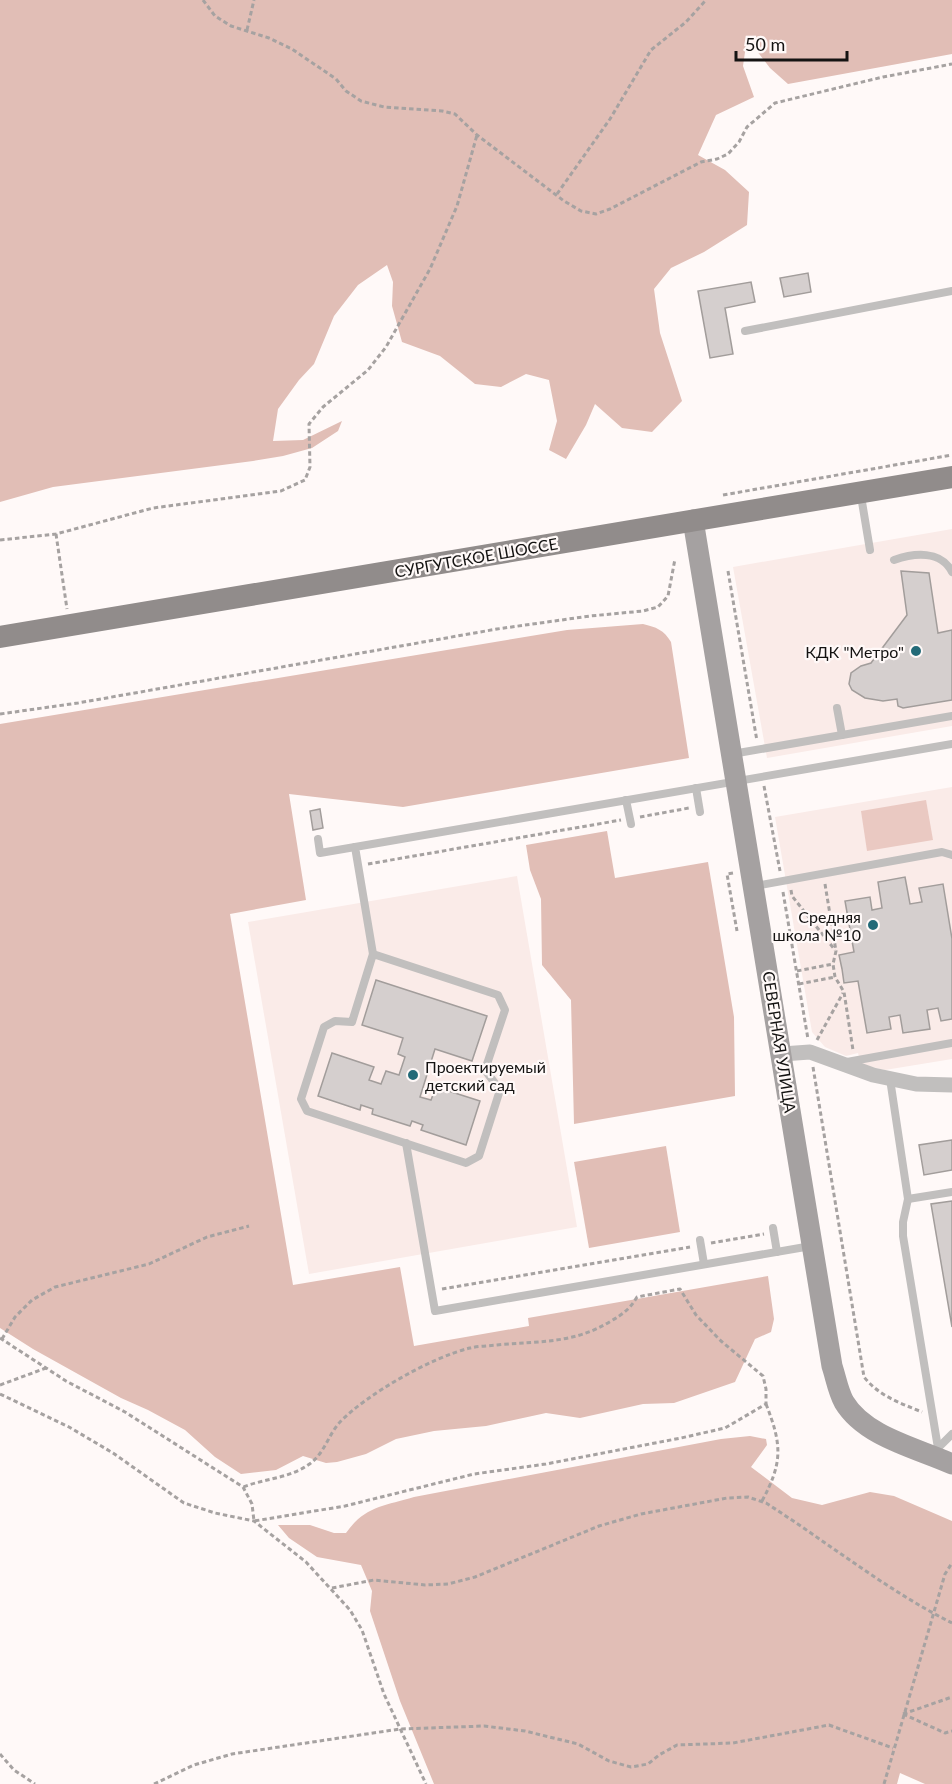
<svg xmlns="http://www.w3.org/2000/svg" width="952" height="1784" viewBox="0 0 952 1784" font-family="Lato,sans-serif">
	<rect width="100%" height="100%" fill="#fff9f8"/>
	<!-- built -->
	<g fill="#faebe8">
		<polygon points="952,529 952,726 767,758 733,567"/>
		<polygon points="952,787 952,1059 885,1070 861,1065 858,1053 846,1056 825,1047 812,1032 775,817"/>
		<polygon points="517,876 577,1227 309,1274 248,922"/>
	</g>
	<!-- green -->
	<polygon fill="#eac9c2" points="926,800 933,840 867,851 861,811"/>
	<!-- forest -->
	<g fill="#e1beb6">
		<polygon points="0,0 952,0 952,54 788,84 770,68 747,38 743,66 754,97 716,115 698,155 725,170 749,192 747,225 704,252 671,268 654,289 660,333 682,401 652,432 622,428 595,404 586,425 566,459 549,450 557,421 549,380 526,374 501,387 475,384 440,356 402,342 392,306 393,282 387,265 358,285 334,316 314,364 299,380 278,409 273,441 303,440 342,421 338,431 312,448 283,456 253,461 53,487 0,502"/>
		<path d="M643 624C656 627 664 630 671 642L689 758 403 807 289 794 306 900 230 914 293 1285 400 1267 414 1346 529 1326 528 1318 768 1276 774 1319 771 1332 755 1339 735 1382 674 1403 643 1404 580 1418 546 1413 486 1426 434 1431 396 1439 366 1454 337 1462 326 1463 303 1456 276 1470 241 1474 215 1457 185 1430 148 1410 121 1398 33 1349 0 1328V724L567 630Z"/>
		<polygon points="607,831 615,878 708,862 734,1017 735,1096 574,1124 571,1000 542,965 541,899 530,870 526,845"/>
		<polygon points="666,1146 680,1232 589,1248 574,1162"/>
		<path d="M750 1436 766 1439 767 1445 751 1467 792 1498 822 1505 870 1492 894 1496 952 1521V1784H925L900 1773 897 1784H434L400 1701 370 1611 372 1591 361 1565 317 1557 289 1538 278 1525H310L334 1533H346C365 1506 384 1506 414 1497L721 1439Z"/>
	</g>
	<!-- building -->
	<g fill="#d5cfce" stroke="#a29d9b" stroke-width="1.5">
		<polygon points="808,273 811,292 784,297 780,278"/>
		<polygon points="751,282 755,302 725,308 733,354 710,358 698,291"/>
		<polygon points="901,571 929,573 938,633 952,630 952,700 903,708 898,706 897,699 883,701 865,698 852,690 849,684 851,673 861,666 871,663 907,615"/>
		<polygon points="320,809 323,828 313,830 310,811"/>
		<polygon points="905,877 910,904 922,902 919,888 943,884 952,939 952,1019 941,1021 938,1008 927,1010 930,1029 903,1033 900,1015 889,1017 891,1029 867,1033 858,981 844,983 842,969 839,955 854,952 845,901 870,897 872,910 882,908 878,882"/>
		<polygon points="376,980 487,1016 472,1061 435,1049 420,1097 431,1100 436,1087 480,1101 466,1145 421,1130 423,1125 412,1121 410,1126 372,1114 373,1109 361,1105 360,1110 318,1096 332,1053 374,1067 369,1080 381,1084 386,1071 399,1075 405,1057 398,1054 403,1038 362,1025"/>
		<polygon points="952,1140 952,1170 924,1175 919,1145"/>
		<polygon points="952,1201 952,1327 931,1204"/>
	</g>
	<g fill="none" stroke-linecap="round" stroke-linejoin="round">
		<!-- path -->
		<g stroke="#a6a2a1" stroke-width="3" stroke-dasharray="4.5 3" stroke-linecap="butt">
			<polyline points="203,0 215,16 231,26 269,38 292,49 336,79 346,91 361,101 384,107 442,111 455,114 477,135 564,201 581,211 596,214 610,209 701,162 717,159 728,154 739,142 747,127 775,103 883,77 952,64"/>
			<polyline points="247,30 254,0"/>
			<polyline points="557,194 610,119 651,50 686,22 706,0"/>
			<polyline points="723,495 952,455"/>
			<polyline points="56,534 67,609"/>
			<polyline points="0,540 56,534 153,508 281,491 305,480 310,467 309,424 323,407 368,370 386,347 430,269 457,206 477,135"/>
			<polyline points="728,571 757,741"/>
			<polyline points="0,714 78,703 497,629 590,616 643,611 658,607 668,596 675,559"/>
			<polyline points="764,786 780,871"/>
			<polyline points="640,817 689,808"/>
			<polyline points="368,864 621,820"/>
			<polyline points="733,873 727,874 737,931"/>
			<polyline points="825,884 836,951 833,964 835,977 844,992 853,1050"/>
			<polyline points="791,890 792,896 835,950"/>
			<polyline points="783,892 808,1039"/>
			<polyline points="797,971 833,964"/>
			<polyline points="799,984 835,977"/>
			<polyline points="817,1040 843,993"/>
			<path d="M813 1067 864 1377C879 1396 900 1403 922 1412"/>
			<polyline points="711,1243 764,1234"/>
			<polyline points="442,1289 690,1247"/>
			<path d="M0 1338 66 1381 125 1412 243 1487 252 1504 254 1521 345 1506 474 1474 546 1464 681 1438 725 1428 766 1404V1389L763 1376 721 1341 696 1315 680 1289 637 1297C630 1309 623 1314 611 1321 574 1344 539 1341 497 1345 488 1346 478 1346 470 1348 432 1357 367 1394 340 1422 328 1435 324 1455 308 1465 289 1478 264 1479 243 1487"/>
			<polyline points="2,1339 15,1317 32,1300 55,1287 149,1264 207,1237 249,1226"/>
			<polyline points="0,1385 46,1368"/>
			<polyline points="0,1394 69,1427 113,1453 184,1503 215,1513 254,1521 306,1562 350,1610 362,1630 384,1694 426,1784"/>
			<path d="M762 1501C783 1462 782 1445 766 1404"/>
			<path d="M332 1588 374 1580 425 1585 448 1584 475 1577 599 1526 641 1514 727 1498 748 1497 766 1503C827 1542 888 1591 952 1623"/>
			<polyline points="903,1714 945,1733 952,1731"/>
			<polyline points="903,1714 952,1697"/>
			<polyline points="0,1754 14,1770 35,1784"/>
			<polyline points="154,1784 194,1765 232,1754 400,1729 484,1726 525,1731 578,1744 609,1761 631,1767 648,1764 659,1755 677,1745 733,1743 829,1725 893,1748"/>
			<polyline points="884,1784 945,1574 952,1563"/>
		</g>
		<!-- lane -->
		<g stroke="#c1bfbe" stroke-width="8">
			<polyline points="745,331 952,291"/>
			<polyline points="861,496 870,550"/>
			<path d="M894 560C914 553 941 550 952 572"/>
			<polyline points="837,708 842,735"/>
			<polyline points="732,754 952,716"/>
			<polyline points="696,788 700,812"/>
			<polyline points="626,800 631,824"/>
			<polyline points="318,839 320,853 355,847"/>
			<polyline points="755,886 942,852 952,855"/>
			<polyline points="373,954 355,847 952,744"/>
			<polygon points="373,954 498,995 505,1010 485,1070 500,1090 479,1156 466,1163 307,1111 301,1099 324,1027 335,1021 352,1022"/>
			<polyline points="847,1062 952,1043"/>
			<polyline points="890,1079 908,1199 903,1222 903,1236 938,1448 935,1456"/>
			<polyline points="406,1143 435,1311 811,1246"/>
			<polyline points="908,1199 952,1192"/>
			<polyline points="773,1228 777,1252"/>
			<polyline points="700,1240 704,1264"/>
			<polyline points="938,1448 952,1434"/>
		</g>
		<!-- street -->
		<polyline stroke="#c1bfbe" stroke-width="15" points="782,1054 810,1052 873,1075 916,1084 952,1085"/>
		<!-- secondary -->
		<path stroke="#a5a1a1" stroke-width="21" d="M693 520 832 1366C836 1378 838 1391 844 1402 865 1437 917 1448 952 1464"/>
		<!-- primary -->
		<polyline stroke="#918c8b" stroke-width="22" points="0,637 952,477"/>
	</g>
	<!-- markers -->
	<g fill="#236a78" stroke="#fff9f8" stroke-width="2">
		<circle cx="916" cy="651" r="6"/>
		<circle cx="873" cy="925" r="6"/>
		<circle cx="413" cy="1075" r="6"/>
	</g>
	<g text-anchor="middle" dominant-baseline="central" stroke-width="4.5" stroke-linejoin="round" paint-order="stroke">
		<!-- street labels -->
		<g font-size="16" fill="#141312" stroke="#fff9f8">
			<text transform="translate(476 557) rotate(-10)">СУРГУТСКОЕ ШОССЕ</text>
			<text transform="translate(780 1042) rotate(81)">СЕВЕРНАЯ УЛИЦА</text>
		</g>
		<!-- poi labels -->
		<g font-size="16" fill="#141312" stroke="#fff9f8" text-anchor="end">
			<text x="904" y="651">КДК "Метро"</text>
			<text x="861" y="916">Средняя<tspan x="861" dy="18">школа №10</tspan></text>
			<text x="425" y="1066" text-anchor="start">Проектируемый<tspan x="425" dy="18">детский сад</tspan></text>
		</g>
	</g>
	<!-- scale -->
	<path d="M736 51v9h111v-9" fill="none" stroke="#141312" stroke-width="3"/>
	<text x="745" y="51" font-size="18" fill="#141312" stroke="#fff9f8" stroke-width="4.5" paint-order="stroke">50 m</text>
</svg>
